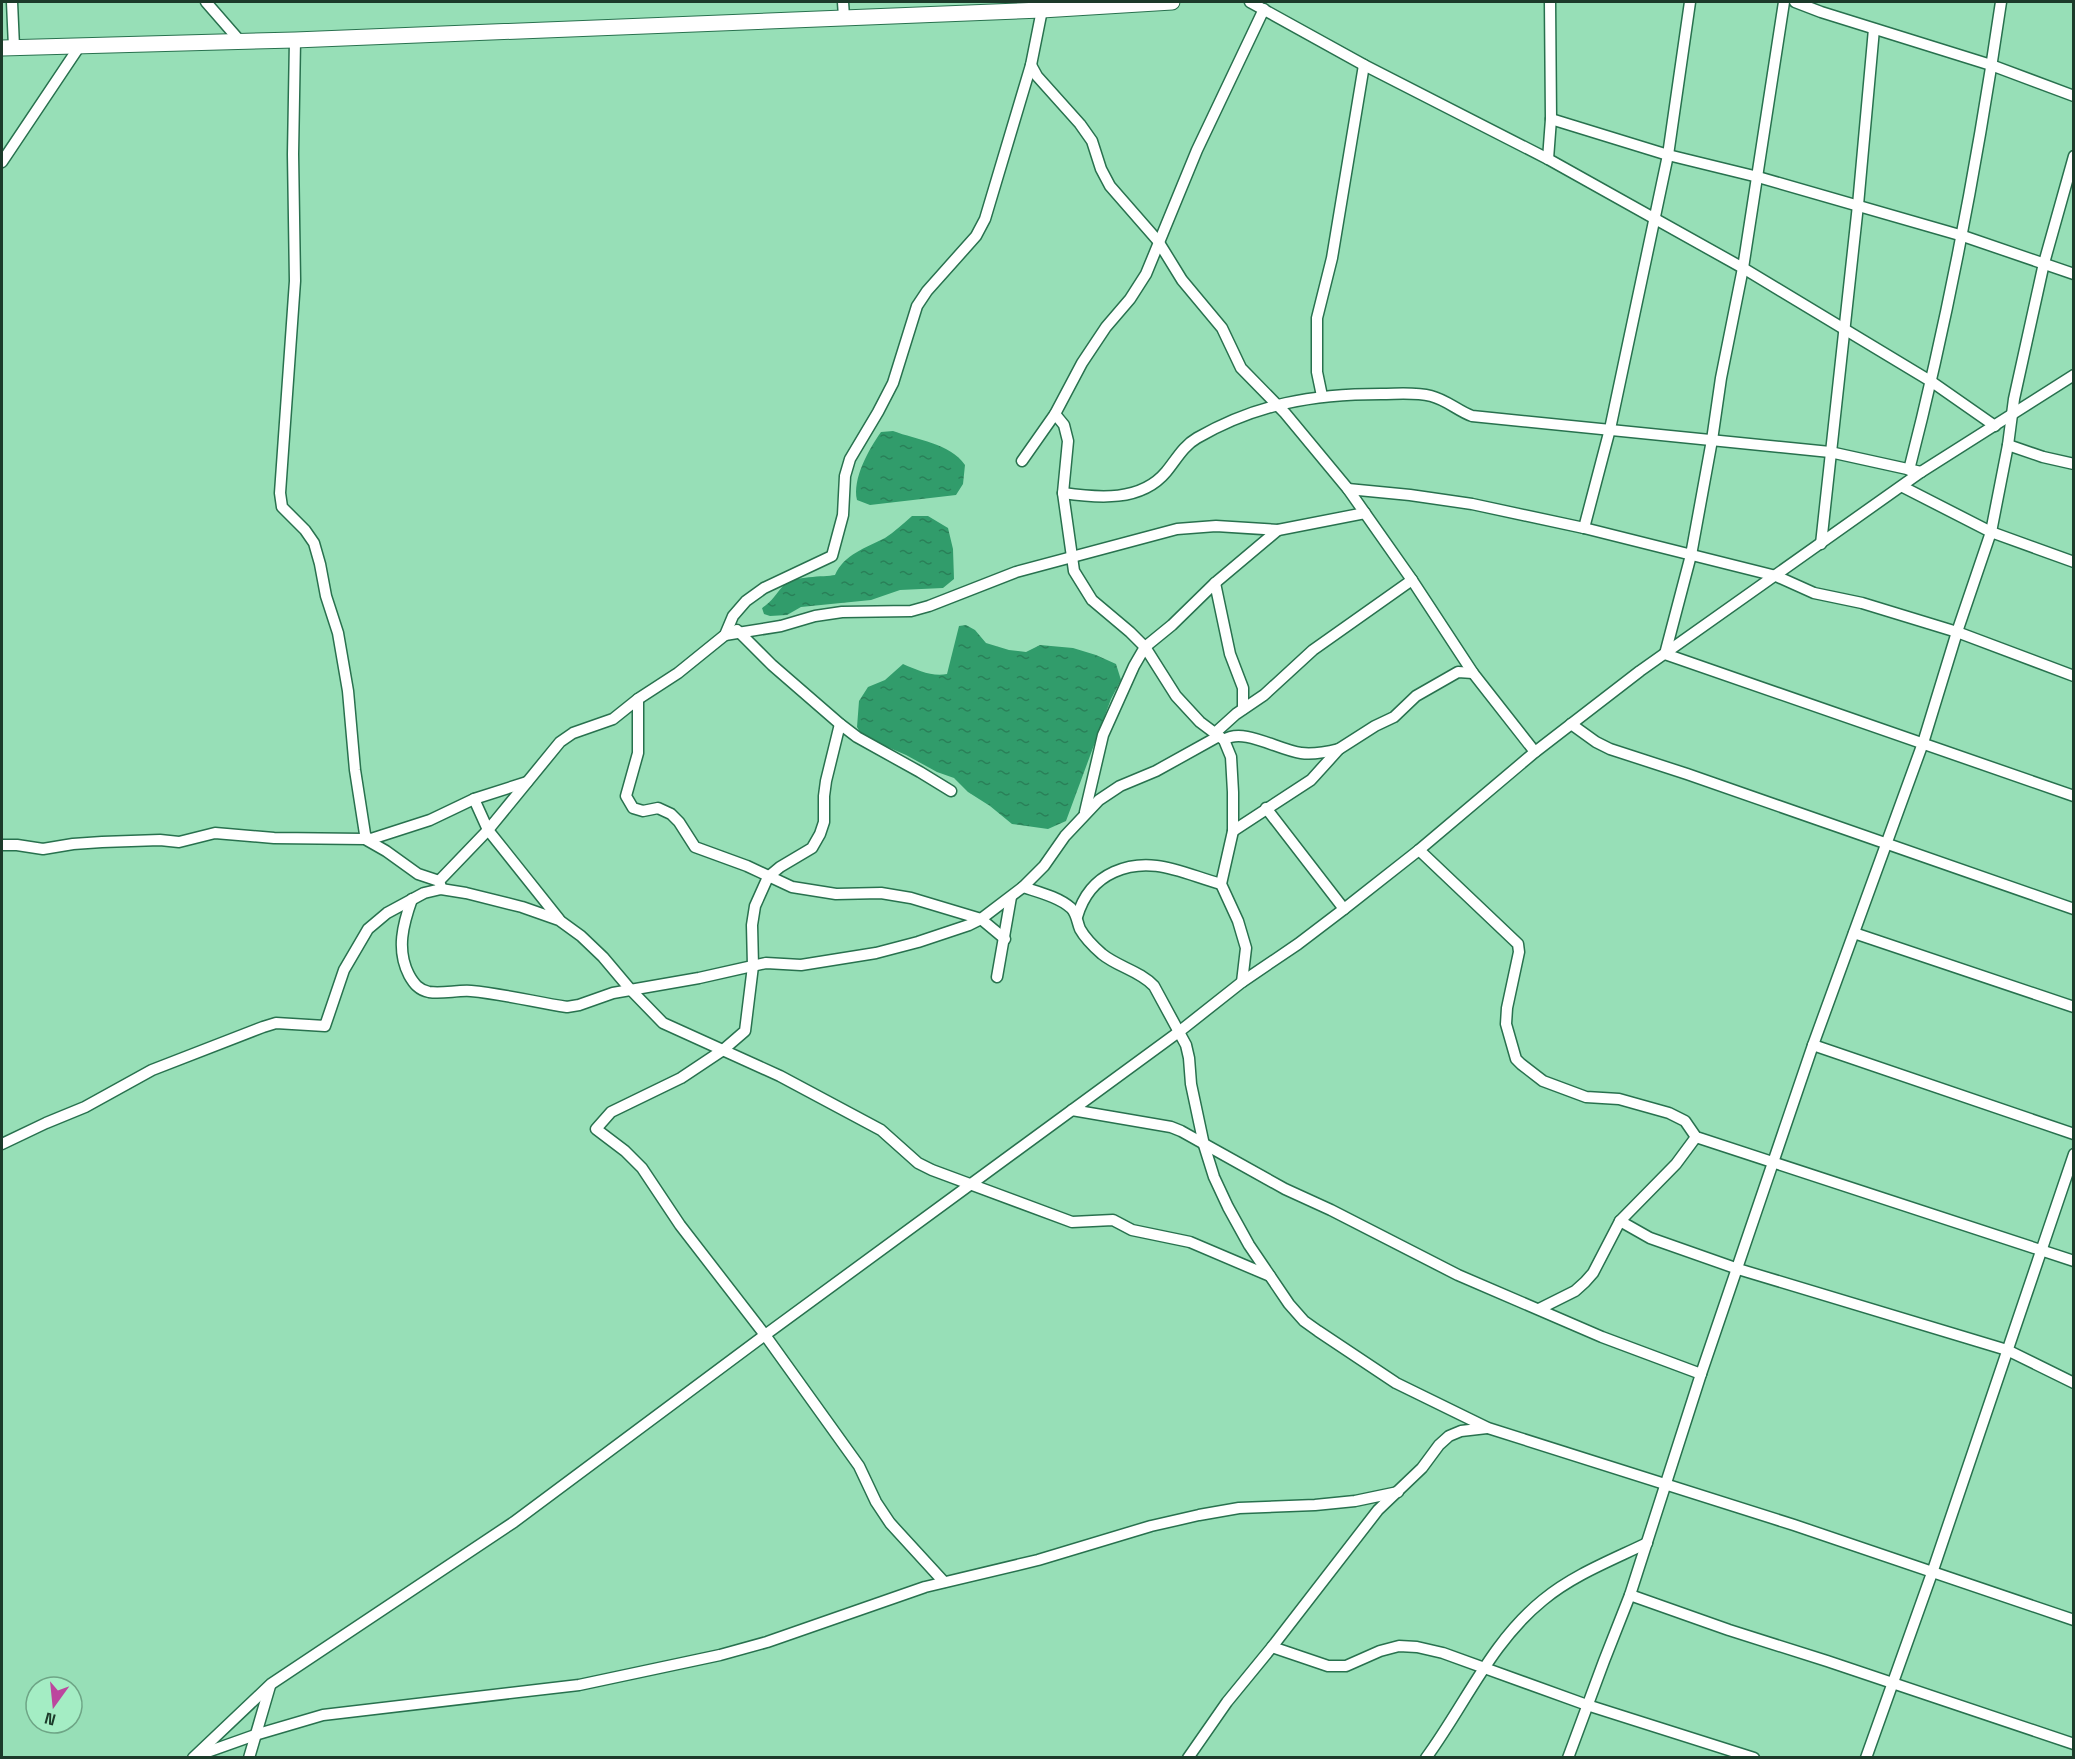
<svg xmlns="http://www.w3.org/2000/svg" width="2075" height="1759" viewBox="0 0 2075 1759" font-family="'Space Grotesk',sans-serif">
	<defs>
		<pattern id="water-ripples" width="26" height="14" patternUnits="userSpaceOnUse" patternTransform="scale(1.5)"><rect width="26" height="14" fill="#319c6b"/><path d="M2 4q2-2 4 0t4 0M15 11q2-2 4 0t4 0" fill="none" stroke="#298058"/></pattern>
	</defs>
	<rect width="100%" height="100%" fill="#97dfb7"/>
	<!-- water -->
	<g fill="url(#water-ripples)">
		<path d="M893 431C917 440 950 443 965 465L963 484 956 495 870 505 857 500C852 479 869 449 881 432Z"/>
		<path d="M912 516H928L948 528 953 549 954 579 943 588 900 590 871 600 801 607 787 615 770 616 764 614 762 608C773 601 776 593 785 584 793 576 824 577 835 575 844 554 866 548 885 538 894 532 903 524 912 516Z"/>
		<path d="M966 625 975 630 986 643 1009 650 1026 652 1040 645 1073 648 1096 655 1116 664 1121 680 1111 699 1066 821 1048 829 1012 824 990 806 968 792 954 778 937 772 906 755 862 736 857 727 859 701 868 687 885 680 903 664C917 670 932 677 947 674L959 626Z"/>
	</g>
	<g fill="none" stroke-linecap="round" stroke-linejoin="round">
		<defs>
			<g id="minor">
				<polyline points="12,2 14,47"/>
				<polyline points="206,2 240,41"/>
				<polyline points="843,2 844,17"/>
				<polyline points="1250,2 1364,65 1548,159 1743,268 1932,382 1995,426"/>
				<polyline points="1784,2 1743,268 1721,378 1712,440 1691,555 1665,654 2074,796"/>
				<polyline points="1795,2 1821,12 1991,65 2074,96"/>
				<polyline points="295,40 293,154 295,281 280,493 282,507 305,530 314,543 320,564 326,596 338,633 348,691 355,770 365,834 368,840 430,820 474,799 527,782"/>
				<polyline points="1031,65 1037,76 1080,124 1092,141 1101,169 1110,186 1158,241 1182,280 1222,328 1241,368 1285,413 1348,489 1412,580 1473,673 1535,752"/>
				<polyline points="1551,119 1668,155 1758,177 1963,236 2074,274"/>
				<polyline points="1548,159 1551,119 1550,2"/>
				<polyline points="2,162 79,47"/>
				<polyline points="1322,396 1317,372 1317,318 1332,258 1364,65"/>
				<polyline points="1055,414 1064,425 1068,441 1063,493 1074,571 1092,600 1130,632 1145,647 1176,696 1200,722 1224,740 1231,757 1233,792 1233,831 1221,884 1238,921 1246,948 1242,982"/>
				<polyline points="2008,445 2043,457 2074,464"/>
				<polyline points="1022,461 1055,414 1082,363 1106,327 1130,299 1146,274 1197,150 1264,9"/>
				<path d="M1909 470C1949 315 1978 159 2001 2"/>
				<polyline points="1903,487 1991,532 2074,562"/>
				<polyline points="1348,489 1410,495 1472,504 1584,528 1776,576 1814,593 1862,603 1957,632 2074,676"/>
				<path d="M1063 493C1098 498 1141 502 1166 472 1176 460 1183 446 1197 438 1256 404 1313 394 1381 394 1398 394 1415 392 1431 396 1447 400 1458 411 1472 416L1830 452 1921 472"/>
				<polyline points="1584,528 1610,429 1668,155 1690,2"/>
				<polyline points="1821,544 1858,205 1874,29"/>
				<polyline points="1215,583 1230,654 1243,688 1243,709"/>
				<polyline points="737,630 772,665 840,724 857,737 920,772 951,791"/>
				<polyline points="725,635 781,626 815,616 842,612 911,611 929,606 1016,572 1177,529 1216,526 1278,530 1365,513"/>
				<polyline points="638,699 638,753 626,796 633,808 643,811 658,808 671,814 679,822 695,847 747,866 792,887 836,894 881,893 911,898 981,919 1005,939"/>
				<polyline points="840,724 826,781 824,796 824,822 820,834 812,848 780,867 768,877 755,906 752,925 753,966 745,1031 723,1050 681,1078 611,1112 596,1129 625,1151 642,1168 680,1225 765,1335 859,1466 876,1502 890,1523 944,1582"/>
				<polyline points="1571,724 1596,742 1610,749 1687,774 2074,909"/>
				<polyline points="1215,733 1236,714 1264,695 1313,650 1412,580"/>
				<path d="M1224 740C1243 727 1278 750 1301 753 1314 755 1327 752 1339 749"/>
				<polyline points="474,799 488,830 559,919"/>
				<polyline points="1266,808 1344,909"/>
				<polyline points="1085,812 1103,735 1134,666 1145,647 1172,625 1215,583 1278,530"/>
				<polyline points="1233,831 1311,780 1339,749 1375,726 1394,717 1416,696 1458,672 1473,673"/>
				<polyline points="2,845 17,845 43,849 73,844 102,842 160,840 179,842 215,833 274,838 365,839 386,851 418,874 439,881 441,887"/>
				<polyline points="1419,850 1518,944 1519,952 1507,1008 1506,1024 1516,1059 1521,1064 1543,1081 1586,1097 1619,1099 1669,1113 1685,1121 1696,1137 2074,1261"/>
				<polyline points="439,881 488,830 560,742 573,733 613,719 638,699 678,673 725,635 733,616 746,601 764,588 832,556 843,515 845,476 850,459 878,412 893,383 917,306 927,291 976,236 985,219 1031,65 1042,10"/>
				<path d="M1023 887C1038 892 1059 897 1071 908 1077 914 1077 922 1080 929 1085 938 1094 947 1102 954 1118 967 1140 971 1154 986L1186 1045 1189 1058 1191 1084 1204 1145 1214 1177 1228 1207 1249 1245 1289 1304 1304 1321 1318 1331 1396 1383 1488 1428 1794 1525 2074 1620"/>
				<path d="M412 899C403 924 396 950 409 975 414 984 419 990 429 992 443 994 457 990 471 991 503 994 535 1002 567 1007L579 1005 613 993 699 978 766 963 801 965 876 953 918 942 969 925 981 919 1023 887 1044 866 1065 836 1099 800 1120 786 1156 771 1219 736"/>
				<path d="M1077 917C1083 896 1094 881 1114 872 1152 855 1184 874 1221 884"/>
				<polyline points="1854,933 2074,1007"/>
				<polyline points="997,977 1011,897"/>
				<polyline points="1813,1045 2074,1134"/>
				<polyline points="1072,1110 1171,1127 1181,1131 1285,1189 1331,1210 1458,1275 1602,1337 1701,1374"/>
				<polyline points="2,1144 46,1123 85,1107 152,1070 263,1027 276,1023 325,1026 344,970 368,929 387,913 424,893 441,889 466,893 522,907 559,920 581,936 603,957 630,989 663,1023 780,1076 881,1130 918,1163 932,1170 1072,1222 1113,1220 1132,1230 1190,1242 1270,1276"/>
				<polyline points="1620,1221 1650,1238 1738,1269 2007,1350 2074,1383"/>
				<polyline points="1539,1309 1575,1291 1585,1282 1593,1273 1620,1221 1676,1164 1696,1137"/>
				<polyline points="1630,1595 1729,1630 1827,1661 2074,1744"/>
				<polyline points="1272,1647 1328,1666 1346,1666 1380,1651 1399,1646 1417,1647 1443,1653 1587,1705 1754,1758"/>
				<polyline points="196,1756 255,1735 323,1715 579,1685 720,1655 767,1642 925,1587 1038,1560 1151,1526 1199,1515 1239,1508 1315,1505 1355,1501 1398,1492"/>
				<polyline points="193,1758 271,1684 514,1522 765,1335 1180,1031 1242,982 1298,944 1344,909 1419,850 1535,752 1640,671 1921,472 2074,375"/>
				<polyline points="249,1758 270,1686"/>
				<polyline points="1188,1758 1227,1702 1272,1647 1378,1510 1422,1468 1439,1445 1449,1436 1461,1431 1487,1428"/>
				<path d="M1426 1758C1465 1705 1491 1642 1543 1600 1573 1575 1612 1560 1647 1543"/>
				<polyline points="1568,1758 1604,1661 1630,1595 1701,1374 1813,1045 1923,743 1957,632 1991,532 2008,445 2014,399 2044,263 2074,156"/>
				<polyline points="1866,1758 1932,1573 2074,1154"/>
			</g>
			<polyline id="secondary" points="2,48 295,40 1042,10 1172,2"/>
		</defs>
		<!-- minor casing -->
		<use href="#minor" stroke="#28714e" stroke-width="13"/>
		<!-- secondary casing -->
		<use href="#secondary" stroke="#28714e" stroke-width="17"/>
		<!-- minor -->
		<use href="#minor" stroke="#fff" stroke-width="10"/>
		<!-- secondary -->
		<use href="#secondary" stroke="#fff" stroke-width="15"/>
	</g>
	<!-- border -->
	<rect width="2075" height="1759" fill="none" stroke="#1c3a2a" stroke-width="6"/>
	<!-- north arrow -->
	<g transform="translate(54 1705) rotate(195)"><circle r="28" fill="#a4edc4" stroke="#6ea586" stroke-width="1.5"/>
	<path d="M0-4.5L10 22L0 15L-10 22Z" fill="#bc469e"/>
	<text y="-9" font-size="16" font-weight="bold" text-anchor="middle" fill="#1c3a2a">N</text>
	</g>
</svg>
